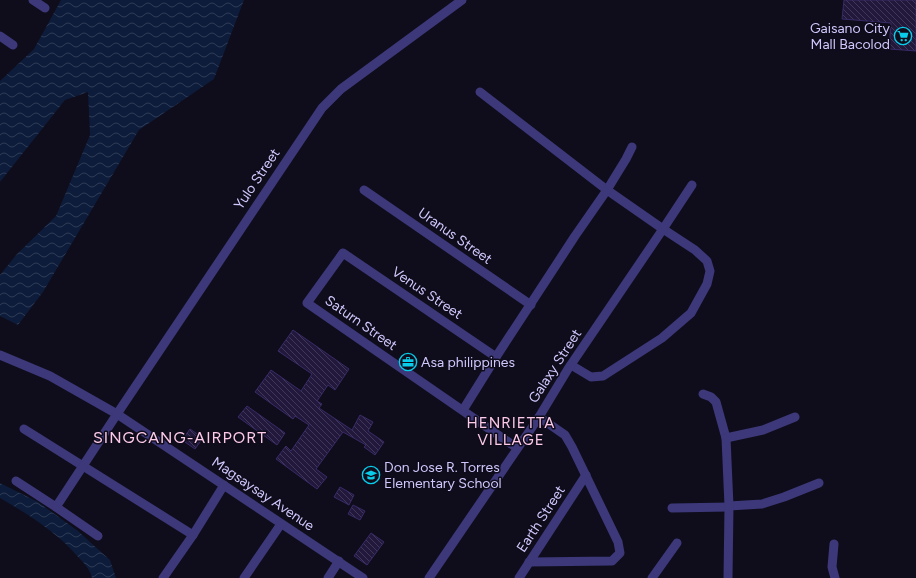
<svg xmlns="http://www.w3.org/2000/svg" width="916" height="578" viewBox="0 0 916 578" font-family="Figtree,sans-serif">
	<defs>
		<pattern id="water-waves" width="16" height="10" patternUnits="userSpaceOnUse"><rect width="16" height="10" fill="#0c1c3a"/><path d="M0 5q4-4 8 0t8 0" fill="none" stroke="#2e3c57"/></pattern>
		<pattern id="building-back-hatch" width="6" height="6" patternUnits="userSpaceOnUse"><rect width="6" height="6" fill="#21183c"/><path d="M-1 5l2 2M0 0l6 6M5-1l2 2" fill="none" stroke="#403859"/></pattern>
	</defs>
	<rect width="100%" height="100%" fill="#0f0c1b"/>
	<!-- water -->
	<g fill="url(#water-waves)">
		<polygon points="61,0 244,0 214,79 139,130 43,292 18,325 0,316 0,275 17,254 56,216 90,135 88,92 65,100 0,182 0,81 34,49"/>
		<path d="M0 483 38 502 78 531 110 560 116 578H92C90 570 85 564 79 558 57 532 29 515 0 498Z"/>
	</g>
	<!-- building -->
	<g fill="url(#building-back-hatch)" stroke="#392b67">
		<polygon points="844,0 916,0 916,51 889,49 891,23 842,19"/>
		<polygon points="293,330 349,369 335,390 328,385 317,401 322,404 319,408 352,430 360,415 373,422 368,431 384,442 375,455 364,447 366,445 343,432 316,469 327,477 317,489 276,459 286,446 291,451 309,425 295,416 293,419 255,392 271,370 301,391 312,374 278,351"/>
		<polygon points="247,406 285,433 277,445 238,417"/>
		<polygon points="190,429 203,438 195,449 182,440"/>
		<polygon points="340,487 354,495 349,505 334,497"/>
		<polygon points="353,505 365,511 360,520 348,514"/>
		<polygon points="371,533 384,542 367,565 354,556"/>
	</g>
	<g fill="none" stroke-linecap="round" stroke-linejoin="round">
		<!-- minor -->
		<g stroke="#3c3879" stroke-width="9">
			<polyline points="33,0 45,8"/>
			<polyline points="0,36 13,45"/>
			<polyline points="480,92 607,190 663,229 695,250 707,261 710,271 707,284 691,313 662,338 603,376 591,377 571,365"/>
			<polyline points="364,190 531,305"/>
			<polyline points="0,355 50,376 117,414 363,578"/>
			<polyline points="496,357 343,253 307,303 517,448"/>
			<polyline points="703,394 711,397 716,402 726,438"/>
			<polyline points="463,410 496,357 575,236 607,190 626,159 632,147"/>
			<polyline points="24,429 193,535"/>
			<polyline points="16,481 56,507"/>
			<polyline points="729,506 762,504 784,497 819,483"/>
			<polyline points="672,508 729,507"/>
			<polyline points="98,536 56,507 117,414 322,108 341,89 462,0"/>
			<polyline points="834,544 832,567 835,578"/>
			<polyline points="529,562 612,561 620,553 618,542 572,447 565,435 539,417"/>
			<polyline points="163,578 193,535 224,485"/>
			<polyline points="244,578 281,524"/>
			<polyline points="328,578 339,561"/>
			<polyline points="429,578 539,417 568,369 663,229 692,185"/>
			<polyline points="519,578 586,475"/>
			<polyline points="652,578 677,543"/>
			<polyline points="728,578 729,506 726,438 763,430 795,417"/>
		</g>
	</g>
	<!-- icons -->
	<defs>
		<symbol id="supermarket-ring" viewBox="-11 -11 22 22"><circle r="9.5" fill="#0f0c1b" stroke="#08cce9" stroke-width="1.5"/><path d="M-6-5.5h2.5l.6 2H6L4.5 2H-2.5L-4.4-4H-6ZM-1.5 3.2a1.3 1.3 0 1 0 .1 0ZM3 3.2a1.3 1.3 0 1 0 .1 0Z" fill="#08cce9"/></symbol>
		<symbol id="office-ring" viewBox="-11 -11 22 22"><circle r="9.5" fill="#0f0c1b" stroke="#08cce9" stroke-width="1.5"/><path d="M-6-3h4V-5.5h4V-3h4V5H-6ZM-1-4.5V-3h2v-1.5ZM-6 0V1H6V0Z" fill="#08cce9"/></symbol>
		<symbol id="school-ring" viewBox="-11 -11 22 22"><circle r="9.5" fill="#0f0c1b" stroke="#08cce9" stroke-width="1.5"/><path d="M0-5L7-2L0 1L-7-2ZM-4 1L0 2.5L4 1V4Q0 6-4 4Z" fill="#08cce9"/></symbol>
	</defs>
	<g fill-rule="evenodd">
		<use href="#supermarket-ring" x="893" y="26" width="20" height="20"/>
		<use href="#office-ring" x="398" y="352" width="20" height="20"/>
		<use href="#school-ring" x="361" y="465" width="20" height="20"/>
	</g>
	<g text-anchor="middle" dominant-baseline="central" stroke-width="3" stroke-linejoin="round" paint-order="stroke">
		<!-- poi labels -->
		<g font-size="14" fill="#d0c8fd" stroke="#0f0c1b" text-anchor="start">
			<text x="890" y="28" text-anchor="end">Gaisano City<tspan x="890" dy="16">Mall Bacolod</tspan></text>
			<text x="421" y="362">Asa philippines</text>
			<text x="384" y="467">Don Jose R. Torres<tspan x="384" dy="16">Elementary School</tspan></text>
		</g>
		<!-- street labels -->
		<g font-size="14" fill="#d0c8fd" stroke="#0f0c1b">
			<text transform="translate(257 179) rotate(-56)">Yulo Street</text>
			<text transform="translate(455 236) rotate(35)">Uranus Street</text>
			<text transform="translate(427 293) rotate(34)">Venus Street</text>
			<text transform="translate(361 323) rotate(35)">Saturn Street</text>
			<text transform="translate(555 366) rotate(-57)">Galaxy Street</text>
			<text transform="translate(263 494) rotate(34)">Magsaysay Avenue</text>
			<text transform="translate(541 519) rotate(-57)">Earth Street</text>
		</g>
		<!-- neighbourhood labels -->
		<g font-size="15" letter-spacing="1" fill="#fdcae9" stroke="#0f0c1b">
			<text x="511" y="423">HENRIETTA<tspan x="511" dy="17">VILLAGE</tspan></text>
		</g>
		<!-- quarter labels -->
		<g font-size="16" letter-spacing="1" fill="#fdcae9" stroke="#0f0c1b">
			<text x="180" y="437">SINGCANG-AIRPORT</text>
		</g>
	</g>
</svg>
